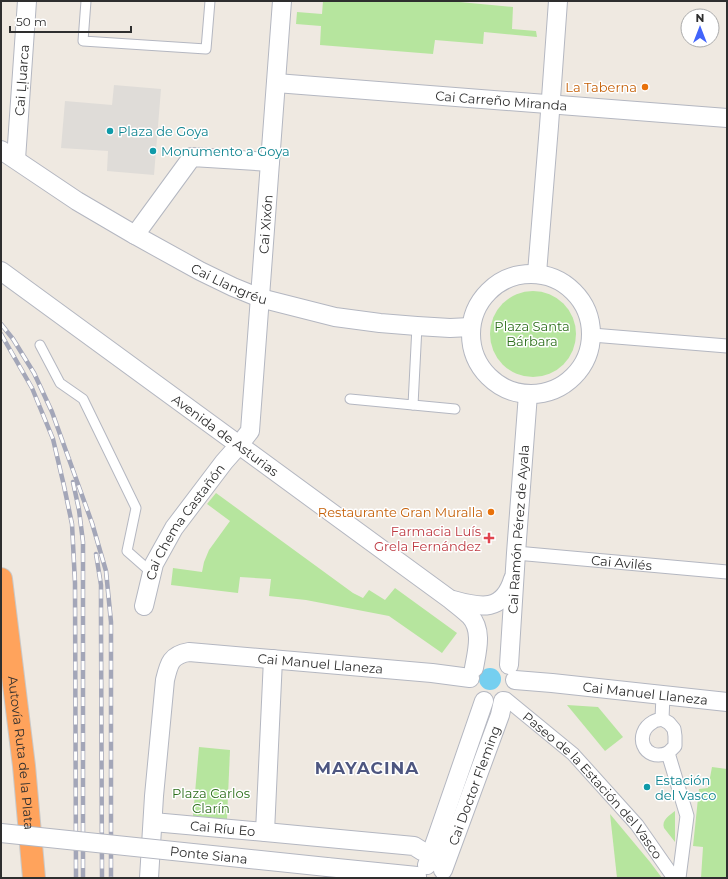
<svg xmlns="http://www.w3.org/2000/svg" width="728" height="879" viewBox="0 0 728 879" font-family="Montserrat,sans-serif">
	<rect width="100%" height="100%" fill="#efe9e1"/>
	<!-- green -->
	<g fill="#b6e59e">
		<polygon points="323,1 449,1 513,7 512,29 536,31 537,37 484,32 483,44 435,40 433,54 320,45 321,26 296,24 297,12 322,14"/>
		<circle cx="533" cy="334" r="43"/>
		<polygon points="216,493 353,593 363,598 369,590 385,600 395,588 457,633 442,653 389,616 306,600 269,596 271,579 240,577 238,593 171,585 173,568 202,572 204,562 209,550 230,521 207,504"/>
		<polygon points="567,705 598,707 623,737 605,751"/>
		<polygon points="199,747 230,750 227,819 193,816"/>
		<polygon points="712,767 727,769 727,878 701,878 703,847 693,846 699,789 708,788"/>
		<path d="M675 811V842L664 828C661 820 670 815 675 811Z"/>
		<polygon points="610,814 650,862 662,878 617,878"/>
	</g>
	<!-- plaza -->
	<polygon fill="#dfdcd8" points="114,85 161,89 154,175 107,171 108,151 61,148 65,101 112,105"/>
	<!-- water -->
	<circle fill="#75cff0" cx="490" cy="679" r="11"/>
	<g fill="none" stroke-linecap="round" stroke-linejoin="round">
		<defs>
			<g id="service">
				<polyline points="86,1 83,41 206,49 210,1"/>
				<polyline points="40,345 60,383 83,399 136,508 127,551 152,573"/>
				<polyline points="350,399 455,409"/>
				<polyline points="413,405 417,326"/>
			</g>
			<g id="pedestrian">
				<polyline points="592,335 727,346"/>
				<path id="s1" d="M516 553 727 572"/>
				<polyline points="663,695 662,719 669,723 674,729 675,736 675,746 668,753 687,816 679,878"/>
				<path id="s2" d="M506 699 573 754 637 825 674 878"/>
				<path d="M662 719C659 720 655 720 653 722 633 733 643 763 668 753"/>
			</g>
			<g id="minor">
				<path id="s3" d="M276 83 727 118"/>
				<path id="s4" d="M1 150 77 201 135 235 200 271 233 287 260 298 335 317 380 323 417 326 450 328 471 327"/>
				<path id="s5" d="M16 159 27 1"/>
				<polyline points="135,235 192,157 270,162"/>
				<path id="s6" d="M1 271 451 600C457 605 464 610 470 616 483 630 477 651 474 668"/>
				<polyline points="537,273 549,126 558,1"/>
				<circle cx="531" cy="334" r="60"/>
				<path d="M453 600C481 608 503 612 513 579"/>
				<path id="s7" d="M144 606 154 564 174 528 224 462 239 445 250 431 282 1"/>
				<path id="s8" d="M509 665 516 553 528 394"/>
				<path id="s9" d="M515 680 552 683 727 702"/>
				<path id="s10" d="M153 822 265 832 414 846 422 851 431 854"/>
				<polyline points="265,832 273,659"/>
				<polyline points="427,865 438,834 484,701"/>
				<polyline points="327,867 417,876"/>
				<path id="s11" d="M443 870 500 715 503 701"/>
				<path id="s12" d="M149 878 154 796 165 680C169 663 171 655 189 652L432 673 470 678"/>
			</g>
			<g id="motorway">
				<path id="s13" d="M1 579 24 766 34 878"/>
			</g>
		</defs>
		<!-- service casing -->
		<use href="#service" stroke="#b4b7c1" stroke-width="11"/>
		<!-- pedestrian casing -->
		<use href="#pedestrian" stroke="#b4b7c1" stroke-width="15"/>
		<!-- minor casing -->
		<use href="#minor" stroke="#b4b7c1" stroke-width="20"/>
		<!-- motorway casing -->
		<use href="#motorway" stroke="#c9c9c9" stroke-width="24"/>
		<!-- service -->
		<use href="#service" stroke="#fff" stroke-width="9"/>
		<!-- pedestrian -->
		<use href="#pedestrian" stroke="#fff" stroke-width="13"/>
		<!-- minor -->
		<use href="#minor" stroke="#fff" stroke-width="18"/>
		<!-- motorway -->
		<use href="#motorway" stroke="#ffa35c" stroke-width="22"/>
		<defs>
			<g id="rail">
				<polyline points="1,324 13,339 34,373 52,412 92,523 106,571 111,622 111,878"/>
				<polyline points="1,334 32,388 53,439 64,486 72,524 75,583 76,878"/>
				<polyline points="73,482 79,510 83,542 83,878"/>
				<polyline points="96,554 101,585 101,621 102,878"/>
			</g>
		</defs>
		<!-- rail casing -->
		<use href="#rail" stroke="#a3a6b8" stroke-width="4.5"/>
		<!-- rail -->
		<use href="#rail" stroke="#fff" stroke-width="3" stroke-dasharray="9" stroke-linecap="butt"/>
		<defs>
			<g id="minor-bridge">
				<path id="s14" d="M1 833 327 867"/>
			</g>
		</defs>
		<!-- minor-bridge casing -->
		<use href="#minor-bridge" stroke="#b4b7c1" stroke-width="20" stroke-linecap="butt"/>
		<!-- minor-bridge -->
		<use href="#minor-bridge" stroke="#fff" stroke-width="18"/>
	</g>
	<!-- markers -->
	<g fill="#e8710a" stroke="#fff" stroke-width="1.5">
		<circle cx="645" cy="87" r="4"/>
		<circle cx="491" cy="512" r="4"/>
	</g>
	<g fill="#0f9aa8" stroke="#fff" stroke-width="1.5">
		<circle cx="110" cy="131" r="4"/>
		<circle cx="153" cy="151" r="4"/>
		<circle cx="647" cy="787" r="4"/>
	</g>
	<path fill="#e0444e" stroke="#fff" stroke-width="1.5" d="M487 532h4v4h4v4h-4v4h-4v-4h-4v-4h4z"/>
	<g text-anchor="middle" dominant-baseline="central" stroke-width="3" stroke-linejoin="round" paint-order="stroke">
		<!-- street labels -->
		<g font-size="13" fill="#2e2e2e" stroke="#fff">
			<text stroke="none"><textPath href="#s5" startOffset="79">Cai Ḷḷuarca</textPath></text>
			<text stroke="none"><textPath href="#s3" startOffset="226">Cai Carreño Miranda</textPath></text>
			<text stroke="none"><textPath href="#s7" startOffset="415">Cai Xixón</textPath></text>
			<text stroke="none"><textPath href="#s4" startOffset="265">Cai Llangréu</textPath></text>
			<text stroke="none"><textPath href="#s6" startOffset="278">Avenida de Asturias</textPath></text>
			<text stroke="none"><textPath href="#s7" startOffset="95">Cai Chema Castañón</textPath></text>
			<text stroke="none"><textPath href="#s8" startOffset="136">Cai Ramón Pérez de Ayala</textPath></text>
			<text stroke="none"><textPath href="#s1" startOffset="106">Cai Avilés</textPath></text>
			<text stroke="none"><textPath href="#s12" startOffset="371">Cai Manuel Llaneza</textPath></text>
			<text stroke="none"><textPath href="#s9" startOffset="131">Cai Manuel Llaneza</textPath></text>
			<text stroke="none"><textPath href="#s13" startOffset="175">Autovía Ruta de la Plata</textPath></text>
			<text stroke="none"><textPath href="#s11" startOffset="90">Cai Doctor Fleming</textPath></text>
			<text stroke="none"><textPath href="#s2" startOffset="123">Paseo de la Estación del Vasco</textPath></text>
			<text stroke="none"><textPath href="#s10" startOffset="70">Cai Ríu Eo</textPath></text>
			<text stroke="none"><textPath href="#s14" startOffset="209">Ponte Siana</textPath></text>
		</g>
		<!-- food labels -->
		<g font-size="13" fill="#c56008" stroke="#fff" text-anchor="end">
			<text x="637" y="87">La Taberna</text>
			<text x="483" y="512">Restaurante Gran Muralla</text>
		</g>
		<!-- culture labels -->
		<g font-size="13" fill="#0d838f" stroke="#fff" text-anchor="start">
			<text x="118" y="131">Plaza de Goya</text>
			<text x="161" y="151">Monumento a Goya</text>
			<text x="655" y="780">Estación<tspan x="655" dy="15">del Vasco</tspan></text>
		</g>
		<!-- park labels -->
		<g font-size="13" fill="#2c6e1b" stroke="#fff">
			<text x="532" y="326">Plaza Santa<tspan x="532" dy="15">Bárbara</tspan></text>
			<text x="211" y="793">Plaza Carlos<tspan x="211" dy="15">Clarín</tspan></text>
		</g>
		<!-- health labels -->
		<g font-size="13" fill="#be3a42" stroke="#fff" text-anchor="end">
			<text x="481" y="531">Farmacia Luís<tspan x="481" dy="15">Grela Fernández</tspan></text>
		</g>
		<!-- district labels -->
		<g font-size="17" font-weight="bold" letter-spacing="1" fill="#4d5680" stroke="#fff">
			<text x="367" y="768">MAYACINA</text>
		</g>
	</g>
	<!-- border -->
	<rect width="728" height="879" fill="none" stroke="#2e2e2e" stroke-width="4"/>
	<!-- north arrow -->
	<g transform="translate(700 28)"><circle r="19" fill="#ffffff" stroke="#ababab"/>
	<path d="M0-3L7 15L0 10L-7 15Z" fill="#4264fb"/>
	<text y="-6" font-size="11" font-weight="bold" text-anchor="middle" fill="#2e2e2e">N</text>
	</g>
	<!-- scale -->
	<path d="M10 26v6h121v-6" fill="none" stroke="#2e2e2e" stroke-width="2"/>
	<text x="16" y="26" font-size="12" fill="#2e2e2e" stroke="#ffffff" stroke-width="3" paint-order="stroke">50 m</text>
</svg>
